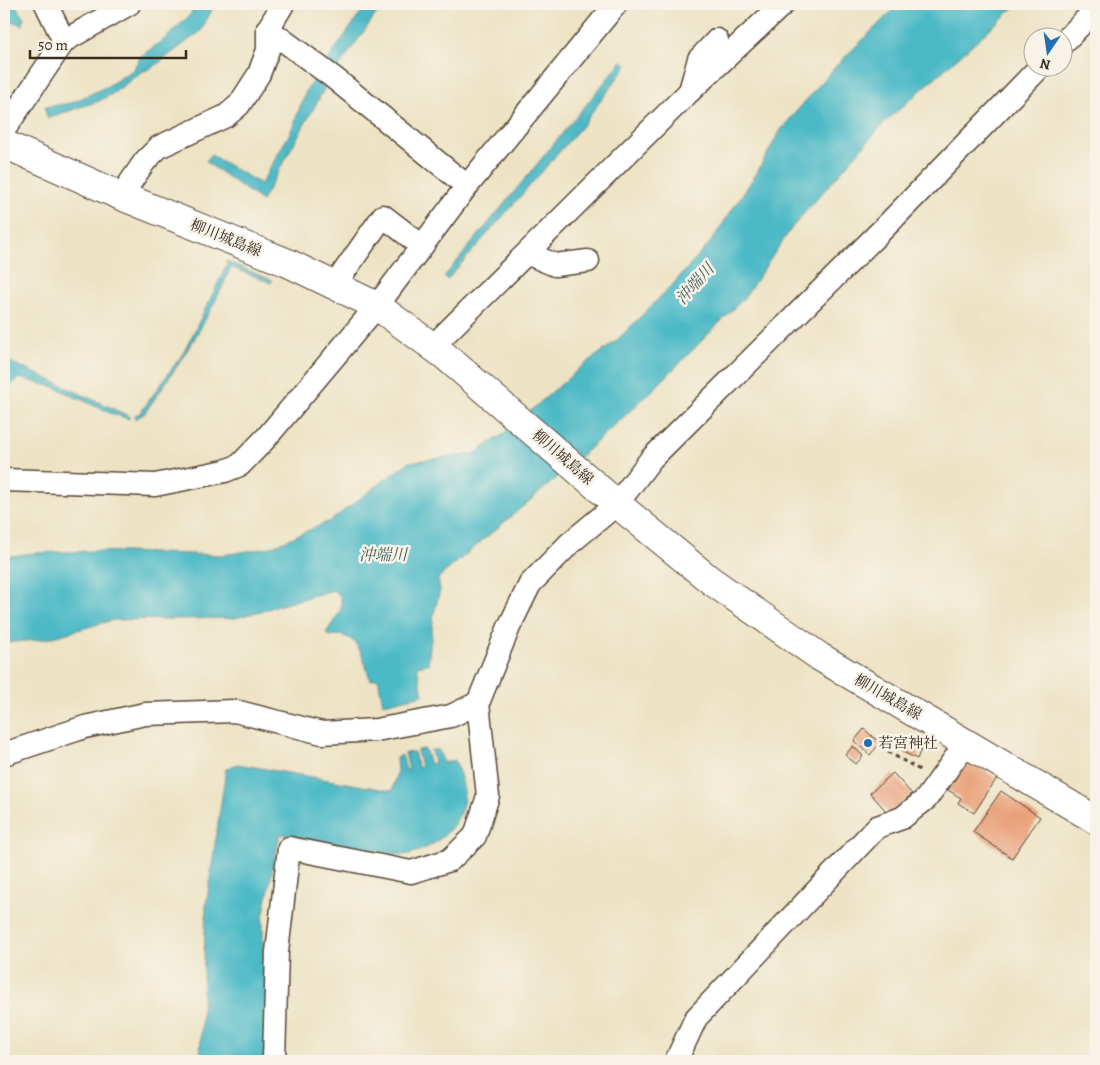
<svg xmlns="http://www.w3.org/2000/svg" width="1100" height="1065" viewBox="0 0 1100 1065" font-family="Alegreya,'Noto Serif JP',serif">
	<rect width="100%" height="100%" fill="#f7f3e8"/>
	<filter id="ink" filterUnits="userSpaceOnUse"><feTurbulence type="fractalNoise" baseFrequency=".02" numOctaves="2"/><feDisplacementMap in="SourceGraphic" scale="10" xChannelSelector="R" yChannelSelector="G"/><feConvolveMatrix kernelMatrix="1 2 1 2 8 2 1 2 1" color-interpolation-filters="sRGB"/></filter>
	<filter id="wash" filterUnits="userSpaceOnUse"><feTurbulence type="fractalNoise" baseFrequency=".0096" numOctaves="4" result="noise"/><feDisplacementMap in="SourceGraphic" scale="20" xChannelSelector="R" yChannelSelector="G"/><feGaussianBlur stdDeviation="1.12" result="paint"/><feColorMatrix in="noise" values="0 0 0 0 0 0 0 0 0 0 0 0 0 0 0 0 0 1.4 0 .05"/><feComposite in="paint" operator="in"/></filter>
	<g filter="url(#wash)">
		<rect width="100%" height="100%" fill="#ede3c4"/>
		<!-- water -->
		<g fill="#4cb9c6" stroke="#447272">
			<polygon points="4,4 15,4 24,18 23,25 4,19"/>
			<polygon points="198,4 215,4 201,31 152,68 141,72 114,93 99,101 47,118 45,107 71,103 106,87 133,70 141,56 165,39 189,16"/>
			<polygon points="367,4 383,4 327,84 262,201 209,164 206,161 211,155 261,184 291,131 306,91"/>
			<path d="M899 4H1018L884 123 793 226 744 298 657 386 565 471 438 578 440 590 434 613 428 664 417 666 423 695 383 704 378 678 370 680C363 656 358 630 329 636L326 633 341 610V597L333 590 236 618 113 620 46 639 4 643V557L33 553 93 551 222 555 268 548 330 521 409 462 474 454 502 435 580 368 616 341 675 282 710 243 756 174 780 131 794 114 837 65Z"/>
			<polygon points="622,61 627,65 582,126 447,280 444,277"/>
			<path d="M226 261 272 280 271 283 231 267C209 320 177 368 144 414L135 419V415L140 413 184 352 227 265Z"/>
			<polygon points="4,359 129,416 129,419 110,413 54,387 19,378 4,391 9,374 4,364"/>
			<path d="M425 749 430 764 434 763 431 750H439L443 763 455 760C458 770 464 783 464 794 464 826 432 852 402 855L280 834 263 917V956L269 957 268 1061H200L206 906 226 769 237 764 392 791 397 772 396 758 402 755 406 770H409L405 753 414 752 418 768 421 766 417 750Z"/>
		</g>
		<g id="blocks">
			<!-- building -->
			<g fill="#e89d74">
				<polygon points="864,729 880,743 870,755 854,741"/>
				<polygon points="909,738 923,745 917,759 903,752"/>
				<polygon points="853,746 863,756 856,764 845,755"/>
				<polygon points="967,760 997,778 974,813 958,803 961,798 948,790"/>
				<polygon points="893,773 912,794 889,814 870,793"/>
				<polygon points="1001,791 1040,817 1012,858 973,832"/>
			</g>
		</g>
	</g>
	<g filter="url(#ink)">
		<use href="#blocks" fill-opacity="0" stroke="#564637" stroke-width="1"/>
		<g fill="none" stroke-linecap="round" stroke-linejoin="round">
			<defs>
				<g id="minor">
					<polyline points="46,4 64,41"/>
					<polyline points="268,29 334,78 467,186"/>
					<polyline points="1062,44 1096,9"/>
					<polyline points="690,91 699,59 717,40"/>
					<polyline points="4,130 64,41 129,4"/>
					<polyline points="121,196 145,161 159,147 226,116 239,105 259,74 268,50 268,29 283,4"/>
					<polyline points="529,254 555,265 588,261"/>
					<polyline points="334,286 383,216 422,246 467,186 616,4"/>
					<polyline points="433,346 690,91 783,4"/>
					<polyline points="4,480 155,485 225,471 240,465 266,438 377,306 422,246"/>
					<polyline points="4,754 85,727 145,714 235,711 322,733 376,730 451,716 478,703"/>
					<polyline points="274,1061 277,952 289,848 411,872 450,860 475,836 488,796 478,703 509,627 530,584 570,543 617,504 651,459 886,226 1039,68"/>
					<polyline points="676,1061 696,1018 877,827 902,818 926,799 966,743"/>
				</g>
				<polyline id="major" points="4,144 121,196 288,263 377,306 444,355 617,504 710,580 820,657 1096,820"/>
			</defs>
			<!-- minor casing -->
			<use href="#minor" stroke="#564637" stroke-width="25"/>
			<!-- major casing -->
			<use href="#major" stroke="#564637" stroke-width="30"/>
			<!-- path -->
			<polyline stroke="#564637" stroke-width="3" stroke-dasharray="4 4" stroke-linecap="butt" points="888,752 920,770"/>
			<!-- minor -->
			<use href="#minor" stroke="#fff" stroke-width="22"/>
			<!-- major -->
			<use href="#major" stroke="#fff" stroke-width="28"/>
		</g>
	</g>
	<!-- markers -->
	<circle fill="#1f6fb2" stroke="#f7f3e8" stroke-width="2" cx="868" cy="743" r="5"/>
	<g text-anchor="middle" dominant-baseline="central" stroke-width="5" stroke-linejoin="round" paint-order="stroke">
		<!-- street labels -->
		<g font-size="15" fill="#3b2a1e" stroke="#f7f3e8">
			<text transform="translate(226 238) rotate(22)">柳川城島線</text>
			<text transform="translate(563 457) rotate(41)">柳川城島線</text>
			<text transform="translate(888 697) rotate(30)">柳川城島線</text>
		</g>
		<!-- poi labels -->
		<g font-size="15" fill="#3b2a1e" stroke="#f7f3e8" text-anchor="start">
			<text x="878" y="743">若宮神社</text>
		</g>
		<!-- water labels -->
		<g font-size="16" font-style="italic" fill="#415c59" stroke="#f7f3e8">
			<text transform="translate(695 284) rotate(-48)">沖端川</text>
			<text x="383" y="555">沖端川</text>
		</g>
	</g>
	<!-- margin -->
	<rect width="1100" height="1065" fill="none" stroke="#f7f3e8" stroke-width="20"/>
	<!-- north arrow -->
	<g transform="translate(1048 52) rotate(193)"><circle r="24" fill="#f7f3e8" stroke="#aca397"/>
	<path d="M0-4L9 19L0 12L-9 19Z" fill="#1f6fb2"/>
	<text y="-8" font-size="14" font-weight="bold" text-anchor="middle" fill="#3b2a1e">N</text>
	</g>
	<!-- scale -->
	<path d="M30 50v8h156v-8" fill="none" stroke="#3b2a1e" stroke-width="2.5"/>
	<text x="38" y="50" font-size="15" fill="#3b2a1e" stroke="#f7f3e8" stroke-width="4" paint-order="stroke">50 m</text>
</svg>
